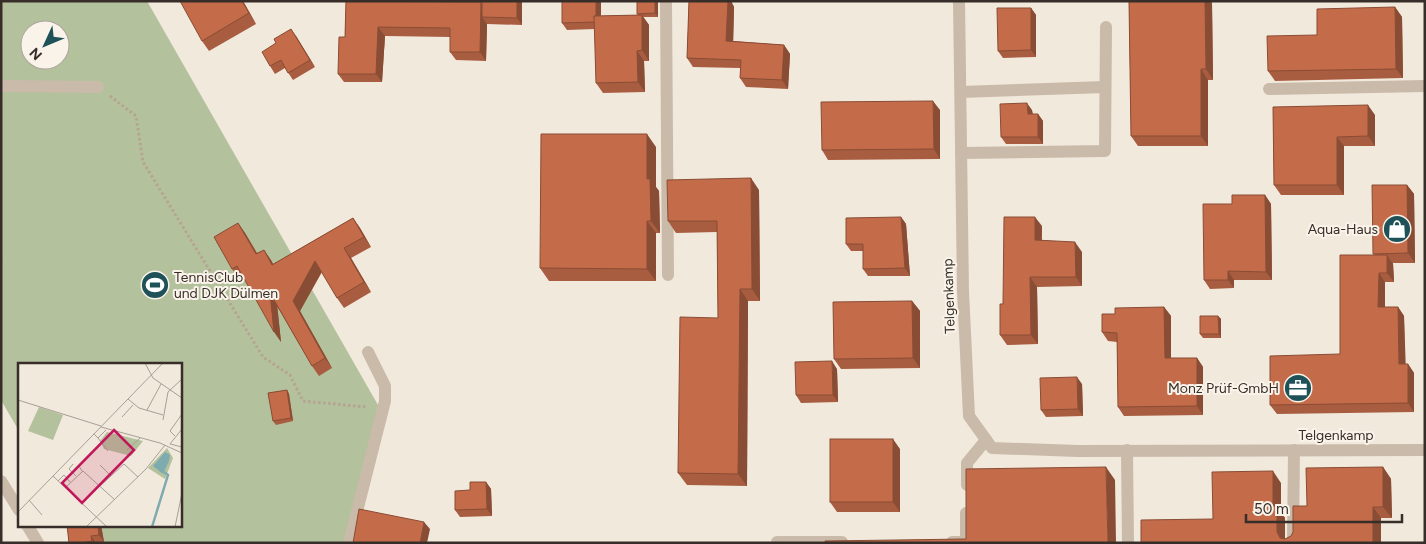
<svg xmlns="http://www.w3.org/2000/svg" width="1426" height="544" viewBox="0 0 1426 544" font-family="Figtree,sans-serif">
	<rect width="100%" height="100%" fill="#f2e9dd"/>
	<!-- green -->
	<path fill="#b4c19d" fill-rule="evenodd" d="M1 1H147L386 419 349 543H81L71 525H180V364H19V431L1 400ZM30 30H60V60H30Z"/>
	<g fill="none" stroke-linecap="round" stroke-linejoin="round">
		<!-- path -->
		<g stroke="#b6a493" stroke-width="3" stroke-dasharray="2.5 2.5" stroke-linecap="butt">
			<polyline points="110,96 136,116 143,162 263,357 290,375 303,401 367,407"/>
			<polyline points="1,260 1,262"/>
		</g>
		<!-- service -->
		<g stroke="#cabaa9" stroke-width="12">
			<polyline points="666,1 668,275"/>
			<polyline points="1,86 98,87"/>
			<polyline points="1269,89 1425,86"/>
			<polyline points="961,92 1105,87"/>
			<polyline points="961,153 1105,151 1106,27"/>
			<polyline points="1127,450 1128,543"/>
			<polyline points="967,485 967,463 986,440"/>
			<polyline points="777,542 842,542"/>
			<polyline points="952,542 966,542 966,513"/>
			<polyline points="349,543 385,401 385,386 368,352"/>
			<polyline points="1293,543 1294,450"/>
		</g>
		<!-- minor -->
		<polyline stroke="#cabaa9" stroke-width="12" points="959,1 963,291 969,416 992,448 1078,451 1425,450"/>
		<!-- tertiary -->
		<g stroke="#cabaa9" stroke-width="12">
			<polyline points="1,481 19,510"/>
			<polyline points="27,525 38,543"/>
		</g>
	</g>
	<!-- wall -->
	<g fill="#a95d40">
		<polygon points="243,1 256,24 209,51 202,41"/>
		<polygon points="346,1 481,2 482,4 482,1 522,1 522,25 487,24 486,61 456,60 450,52 450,37 385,36 382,82 344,82 338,74 345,37"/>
		<polygon points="637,1 658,1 658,17 643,17 649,25 649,61 644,61 645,92 603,93 596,83 595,29 567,30 562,23 601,16 638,15 637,14"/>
		<polygon points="689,1 731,1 734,7 733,41 784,45 790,54 788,89 746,87 740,78 740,68 693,67 687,58"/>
		<polygon points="1129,1 1211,1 1212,3 1213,80 1208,80 1208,146 1138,146 1131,136"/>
		<polygon points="1395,7 1402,17 1403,78 1275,81 1268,71 1317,35"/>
		<polygon points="1031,8 1036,15 1036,57 1003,58 998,51"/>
		<polygon points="296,36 315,67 293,80 285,68 275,74 270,66"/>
		<polygon points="1273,107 1375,115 1375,146 1344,146 1344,195 1281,195 1274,185"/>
		<polygon points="940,110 940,159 828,160 822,150"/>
		<polygon points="1032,110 1033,114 1038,114 1043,121 1043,144 1006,144 1001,137"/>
		<polygon points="656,147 656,187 659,191 660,233 656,233 656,281 549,281 540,268"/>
		<polygon points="1407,185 1414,194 1415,263 1393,263 1394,282 1385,282 1385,307 1398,307 1404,316 1405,364 1408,364 1414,373 1414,412 1277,414 1270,405 1340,354 1374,255 1373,254"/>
		<polygon points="759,190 760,301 748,301 747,486 687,485 678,473 718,318 717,232 676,233 668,221"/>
		<polygon points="1265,195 1271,204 1272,280 1234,280 1234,288 1210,289 1204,280 1232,204"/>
		<polygon points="901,217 906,224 910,276 868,276 863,269 863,251 851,251 846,244"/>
		<polygon points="353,218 360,228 371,247 351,258 371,292 344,308 337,298 322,272 300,311 332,368 319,376 312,366 277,306 281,342 243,277 239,279 232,269 238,223 245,233 257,253 264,250 273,264"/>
		<polygon points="1042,226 1042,240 1082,252 1082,286 1037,287 1038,344 1007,345 1000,335 1003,304"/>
		<polygon points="912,301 920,311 920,368 841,369 834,359"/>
		<polygon points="1164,307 1171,316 1171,358 1197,358 1203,367 1203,415 1124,416 1118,407 1117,342 1108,341 1102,332 1115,314"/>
		<polygon points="1218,316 1221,319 1221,338 1203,338 1200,334"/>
		<polygon points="837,369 838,402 801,403 796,395"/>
		<polygon points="1082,384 1083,416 1046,417 1041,410"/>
		<polygon points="287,390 289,394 293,421 276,425 273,421"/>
		<polygon points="900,449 900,512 837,512 830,502"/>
		<polygon points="1383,467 1391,479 1392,518 1381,518 1381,543 1141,543 1213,519 1281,483 1281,513 1285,518 1285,539 1291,536 1307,506"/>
		<polygon points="486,482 491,489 492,516 460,517 455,510 470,490"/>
		<polygon points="67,525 101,525 104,542 69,543"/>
	</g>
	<!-- shaded-wall -->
	<g fill="#894c34">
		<polygon points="242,1 243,1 256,24 249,13"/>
		<polygon points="517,1 522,1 522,25 517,18"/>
		<polygon points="596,1 601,1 601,29 596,22"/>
		<polygon points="655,1 658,1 658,17 655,13"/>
		<polygon points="728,1 731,1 734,7 733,50 726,41"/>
		<polygon points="1205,1 1211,1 1212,3 1213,80 1206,69"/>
		<polygon points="481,2 487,10 482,17 487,24 486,61 480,52"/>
		<polygon points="1395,7 1402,17 1403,78 1396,69"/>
		<polygon points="1031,8 1036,15 1036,57 1031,50"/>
		<polygon points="642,15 649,25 649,61 642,50"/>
		<polygon points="378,27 385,36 382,82 376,74"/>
		<polygon points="291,29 296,36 315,67 310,60"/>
		<polygon points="784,45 790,54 788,89 782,80"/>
		<polygon points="637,51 644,61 645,92 638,82"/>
		<polygon points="1201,69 1208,80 1208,146 1201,136"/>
		<polygon points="933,101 940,110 940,159 934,149"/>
		<polygon points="1027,103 1032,110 1033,121 1028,114"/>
		<polygon points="1368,105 1375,115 1375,146 1368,136"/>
		<polygon points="1038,114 1043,121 1043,144 1038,137"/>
		<polygon points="647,134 656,147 656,187 659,191 660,233 651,221 647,179"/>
		<polygon points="1337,137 1344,146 1344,195 1337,185"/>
		<polygon points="751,178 759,190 760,301 752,289"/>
		<polygon points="1407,185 1414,194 1415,263 1408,253"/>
		<polygon points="1265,195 1271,204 1272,280 1266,272"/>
		<polygon points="901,217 906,224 910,276 905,268"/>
		<polygon points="1035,217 1042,226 1041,249 1035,240"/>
		<polygon points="353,218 360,228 371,247 364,237"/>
		<polygon points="647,221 656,233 656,281 647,269"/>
		<polygon points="238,223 245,233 263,264 256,254"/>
		<polygon points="1075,242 1082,252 1082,286 1076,277"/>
		<polygon points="344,248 351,258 371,292 364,282"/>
		<polygon points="264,250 271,260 279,275 272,265"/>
		<polygon points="1387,255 1393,264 1394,282 1387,273"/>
		<polygon points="315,261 322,271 300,311 332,368 325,358 293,301"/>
		<polygon points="1228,271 1234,280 1234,288 1228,280"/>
		<polygon points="1379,273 1385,282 1385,316 1378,307"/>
		<polygon points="1030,277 1037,287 1038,344 1031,335"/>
		<polygon points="740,289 748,301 747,486 738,474"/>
		<polygon points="270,293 277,303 281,342 274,332"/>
		<polygon points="912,301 920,311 920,368 913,358"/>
		<polygon points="1164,307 1171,316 1171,367 1165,358"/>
		<polygon points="1398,307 1404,316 1406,373 1399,364"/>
		<polygon points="1218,316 1221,319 1221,338 1219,334"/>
		<polygon points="1197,358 1203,367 1203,415 1197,406"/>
		<polygon points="832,361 837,369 838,402 833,395"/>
		<polygon points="1408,364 1414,373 1414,412 1408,403"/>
		<polygon points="1077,377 1082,384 1083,416 1078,409"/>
		<polygon points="287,390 289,394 293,421 291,418"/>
		<polygon points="893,439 900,449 900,512 893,502"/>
		<polygon points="1106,467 1115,480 1116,543 1108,543"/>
		<polygon points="1383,467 1391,479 1392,518 1383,507"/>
		<polygon points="1273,471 1281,483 1281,513 1285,518 1285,543 1284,543 1277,532 1273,506"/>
		<polygon points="486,482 491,489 492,516 487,509"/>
		<polygon points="1373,507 1381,518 1381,543 1373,543"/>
		<polygon points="424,522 430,529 427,543 420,543"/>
		<polygon points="98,525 101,525 104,542 99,535"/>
		<polygon points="91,536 96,543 93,543"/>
	</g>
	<!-- building -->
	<g fill="#c46c4a" stroke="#894c34">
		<polygon points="180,1 242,1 249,13 202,41"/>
		<polygon points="346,1 481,2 480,52 450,52 450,28 378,27 376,74 338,74 339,37 345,37"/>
		<polygon points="482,1 517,1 517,18 482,17"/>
		<polygon points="562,1 596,1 596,16 594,16 595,22 562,23"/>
		<polygon points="637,1 655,1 655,13 637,14"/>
		<polygon points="689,1 728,1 726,41 784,45 782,80 740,78 741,60 687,58"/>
		<polygon points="1129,1 1205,1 1206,69 1201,69 1201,136 1131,136"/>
		<polygon points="1395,7 1396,69 1268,71 1267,36 1317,35 1317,9"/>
		<polygon points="997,8 1031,8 1031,50 998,51"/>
		<polygon points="642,15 642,50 637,51 638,82 596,83 594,16"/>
		<polygon points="291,29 310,60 288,73 281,60 270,66 262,52 276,43 274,39"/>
		<polygon points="933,101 934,149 822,150 821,102"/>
		<polygon points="1027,103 1028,114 1038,114 1038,137 1001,137 1000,104"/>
		<polygon points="1368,105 1368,136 1337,137 1337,185 1274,185 1273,107"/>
		<polygon points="541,134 647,134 647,179 650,179 651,221 647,221 647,269 540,268"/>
		<polygon points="751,178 752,289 740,289 738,474 678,473 680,317 718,318 717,221 668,221 667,180"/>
		<polygon points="1372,185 1407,185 1408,253 1373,254"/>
		<polygon points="1232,195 1265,195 1266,272 1228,271 1228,280 1204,280 1203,204 1232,204"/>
		<polygon points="901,217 905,268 863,269 863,244 846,244 846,218"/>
		<polygon points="1004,217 1035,217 1035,240 1075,242 1076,277 1030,277 1031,335 1000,335 1000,304 1003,304"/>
		<polygon points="353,218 364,237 344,248 364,282 337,298 315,261 293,301 325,358 312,366 270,293 274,332 237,266 232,269 214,237 238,223 256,254 264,250 272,265"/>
		<polygon points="1340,255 1387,255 1387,273 1379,273 1378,307 1398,307 1399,364 1408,364 1408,403 1270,405 1270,356 1340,354"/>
		<polygon points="912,301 913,358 834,359 833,302"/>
		<polygon points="1164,307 1165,358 1197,358 1197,406 1118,407 1117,333 1102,332 1102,314 1115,314 1115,308"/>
		<polygon points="1200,316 1218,316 1219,334 1200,334"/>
		<polygon points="832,361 833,395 796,395 795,362"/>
		<polygon points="1077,377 1078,409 1041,410 1040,378"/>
		<polygon points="287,390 291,418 273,421 268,393"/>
		<rect x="830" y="439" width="63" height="63"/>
		<polygon points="1106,467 1108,543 825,543 825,541 966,539 966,469"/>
		<polygon points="1383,467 1383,507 1373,507 1373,543 1141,543 1141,520 1213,519 1212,472 1273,471 1273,506 1277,506 1277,532 1280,538 1285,539 1291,536 1293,532 1293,506 1307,506 1306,468"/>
		<polygon points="470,482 486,482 487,509 455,510 455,491 470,490"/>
		<polygon points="359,509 424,522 420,543 353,543"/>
		<polygon points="67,525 98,525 99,535 91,536 92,541 81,543 69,543"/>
	</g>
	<!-- icons -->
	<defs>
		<symbol id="shop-disc" viewBox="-11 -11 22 22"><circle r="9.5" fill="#1f5258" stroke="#faf3ea"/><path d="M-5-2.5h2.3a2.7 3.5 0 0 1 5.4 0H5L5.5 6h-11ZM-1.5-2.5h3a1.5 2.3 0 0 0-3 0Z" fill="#fff"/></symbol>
		<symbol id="stadium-disc" viewBox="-11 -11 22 22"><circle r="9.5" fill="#1f5258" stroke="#faf3ea"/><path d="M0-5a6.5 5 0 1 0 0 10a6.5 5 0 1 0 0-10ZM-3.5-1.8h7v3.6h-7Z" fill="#fff"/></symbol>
		<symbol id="office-disc" viewBox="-11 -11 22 22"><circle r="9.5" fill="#1f5258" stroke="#faf3ea"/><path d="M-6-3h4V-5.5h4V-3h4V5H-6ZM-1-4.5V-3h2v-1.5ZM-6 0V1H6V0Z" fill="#fff"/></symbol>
	</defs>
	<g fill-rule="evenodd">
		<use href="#shop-disc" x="1381" y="213" width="32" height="32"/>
		<use href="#stadium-disc" x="139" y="269" width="32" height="32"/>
		<use href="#office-disc" x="1282" y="372" width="32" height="32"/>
	</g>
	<g text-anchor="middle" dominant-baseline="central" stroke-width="4" stroke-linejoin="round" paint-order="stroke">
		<!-- poi labels -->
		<g font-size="14" fill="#372e29" stroke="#faf3ea" text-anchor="end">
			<text x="1378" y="229">Aqua-Haus</text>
			<text x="174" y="277" text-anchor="start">TennisClub<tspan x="174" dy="16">und DJK Dülmen</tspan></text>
			<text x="1279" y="388">Monz Prüf-GmbH</text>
		</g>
		<!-- street labels -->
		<g font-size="14" fill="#372e29" stroke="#faf3ea">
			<text transform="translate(949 296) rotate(-92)">Telgenkamp</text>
			<text x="1336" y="435">Telgenkamp</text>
		</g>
	</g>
	<!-- overview -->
	<g transform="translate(18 363)">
		<rect width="164" height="164" fill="#f2e9dd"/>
		<path d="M21 44 45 52 35 77 10 68ZM89 69 125 78 113 93 86 86 82 78ZM149 85 155 95 147 116 130 105Z" fill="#b4c19d"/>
		<path d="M147 89 152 92 151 98 145 111 135 103Z" fill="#7dabaf"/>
		<path fill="none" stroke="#7dabaf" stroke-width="2.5" d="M134 164 150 112 146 109"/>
		<path fill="none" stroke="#a79e95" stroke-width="1" d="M127 0 135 15 164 35M110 36 121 45 145 52M0 37 83 63M129 47 143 21M104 54 115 42M145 57 150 29 164 16M83 64 142 80 164 90M164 66 152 81 164 84M76 71 80 75 88 67M157 73 152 68 164 51M80 75 90 88M109 87 122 75M55 101 51 106 58 113M82 102 93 113M64 108 61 103 68 96M35 113 89 164M40 118 46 112 52 119M82 123 106 101 120 114M47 125 65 108 97 137M11 137 24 152M0 149 145 0M68 164 128 106 147 82M157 164 164 130"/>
		<path fill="#c2185b" fill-opacity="0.15" stroke="#c2185b" stroke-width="2.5" d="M96 67 116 87 64 140 44 120Z"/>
		<rect width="164" height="164" fill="none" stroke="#372e29" stroke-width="2.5"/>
	</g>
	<!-- border -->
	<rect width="1426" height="544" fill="none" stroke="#372e29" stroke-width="5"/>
	<!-- north arrow -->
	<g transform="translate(45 45) rotate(226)"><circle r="24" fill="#faf3ea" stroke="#aca49d"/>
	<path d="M0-4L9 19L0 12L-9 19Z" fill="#1f5258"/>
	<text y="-8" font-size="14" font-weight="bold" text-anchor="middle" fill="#372e29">N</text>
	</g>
	<!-- scale -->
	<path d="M1246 514v8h156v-8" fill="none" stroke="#372e29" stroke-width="2.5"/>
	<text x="1254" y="514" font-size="15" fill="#372e29" stroke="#faf3ea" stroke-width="4" paint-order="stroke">50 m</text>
</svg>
